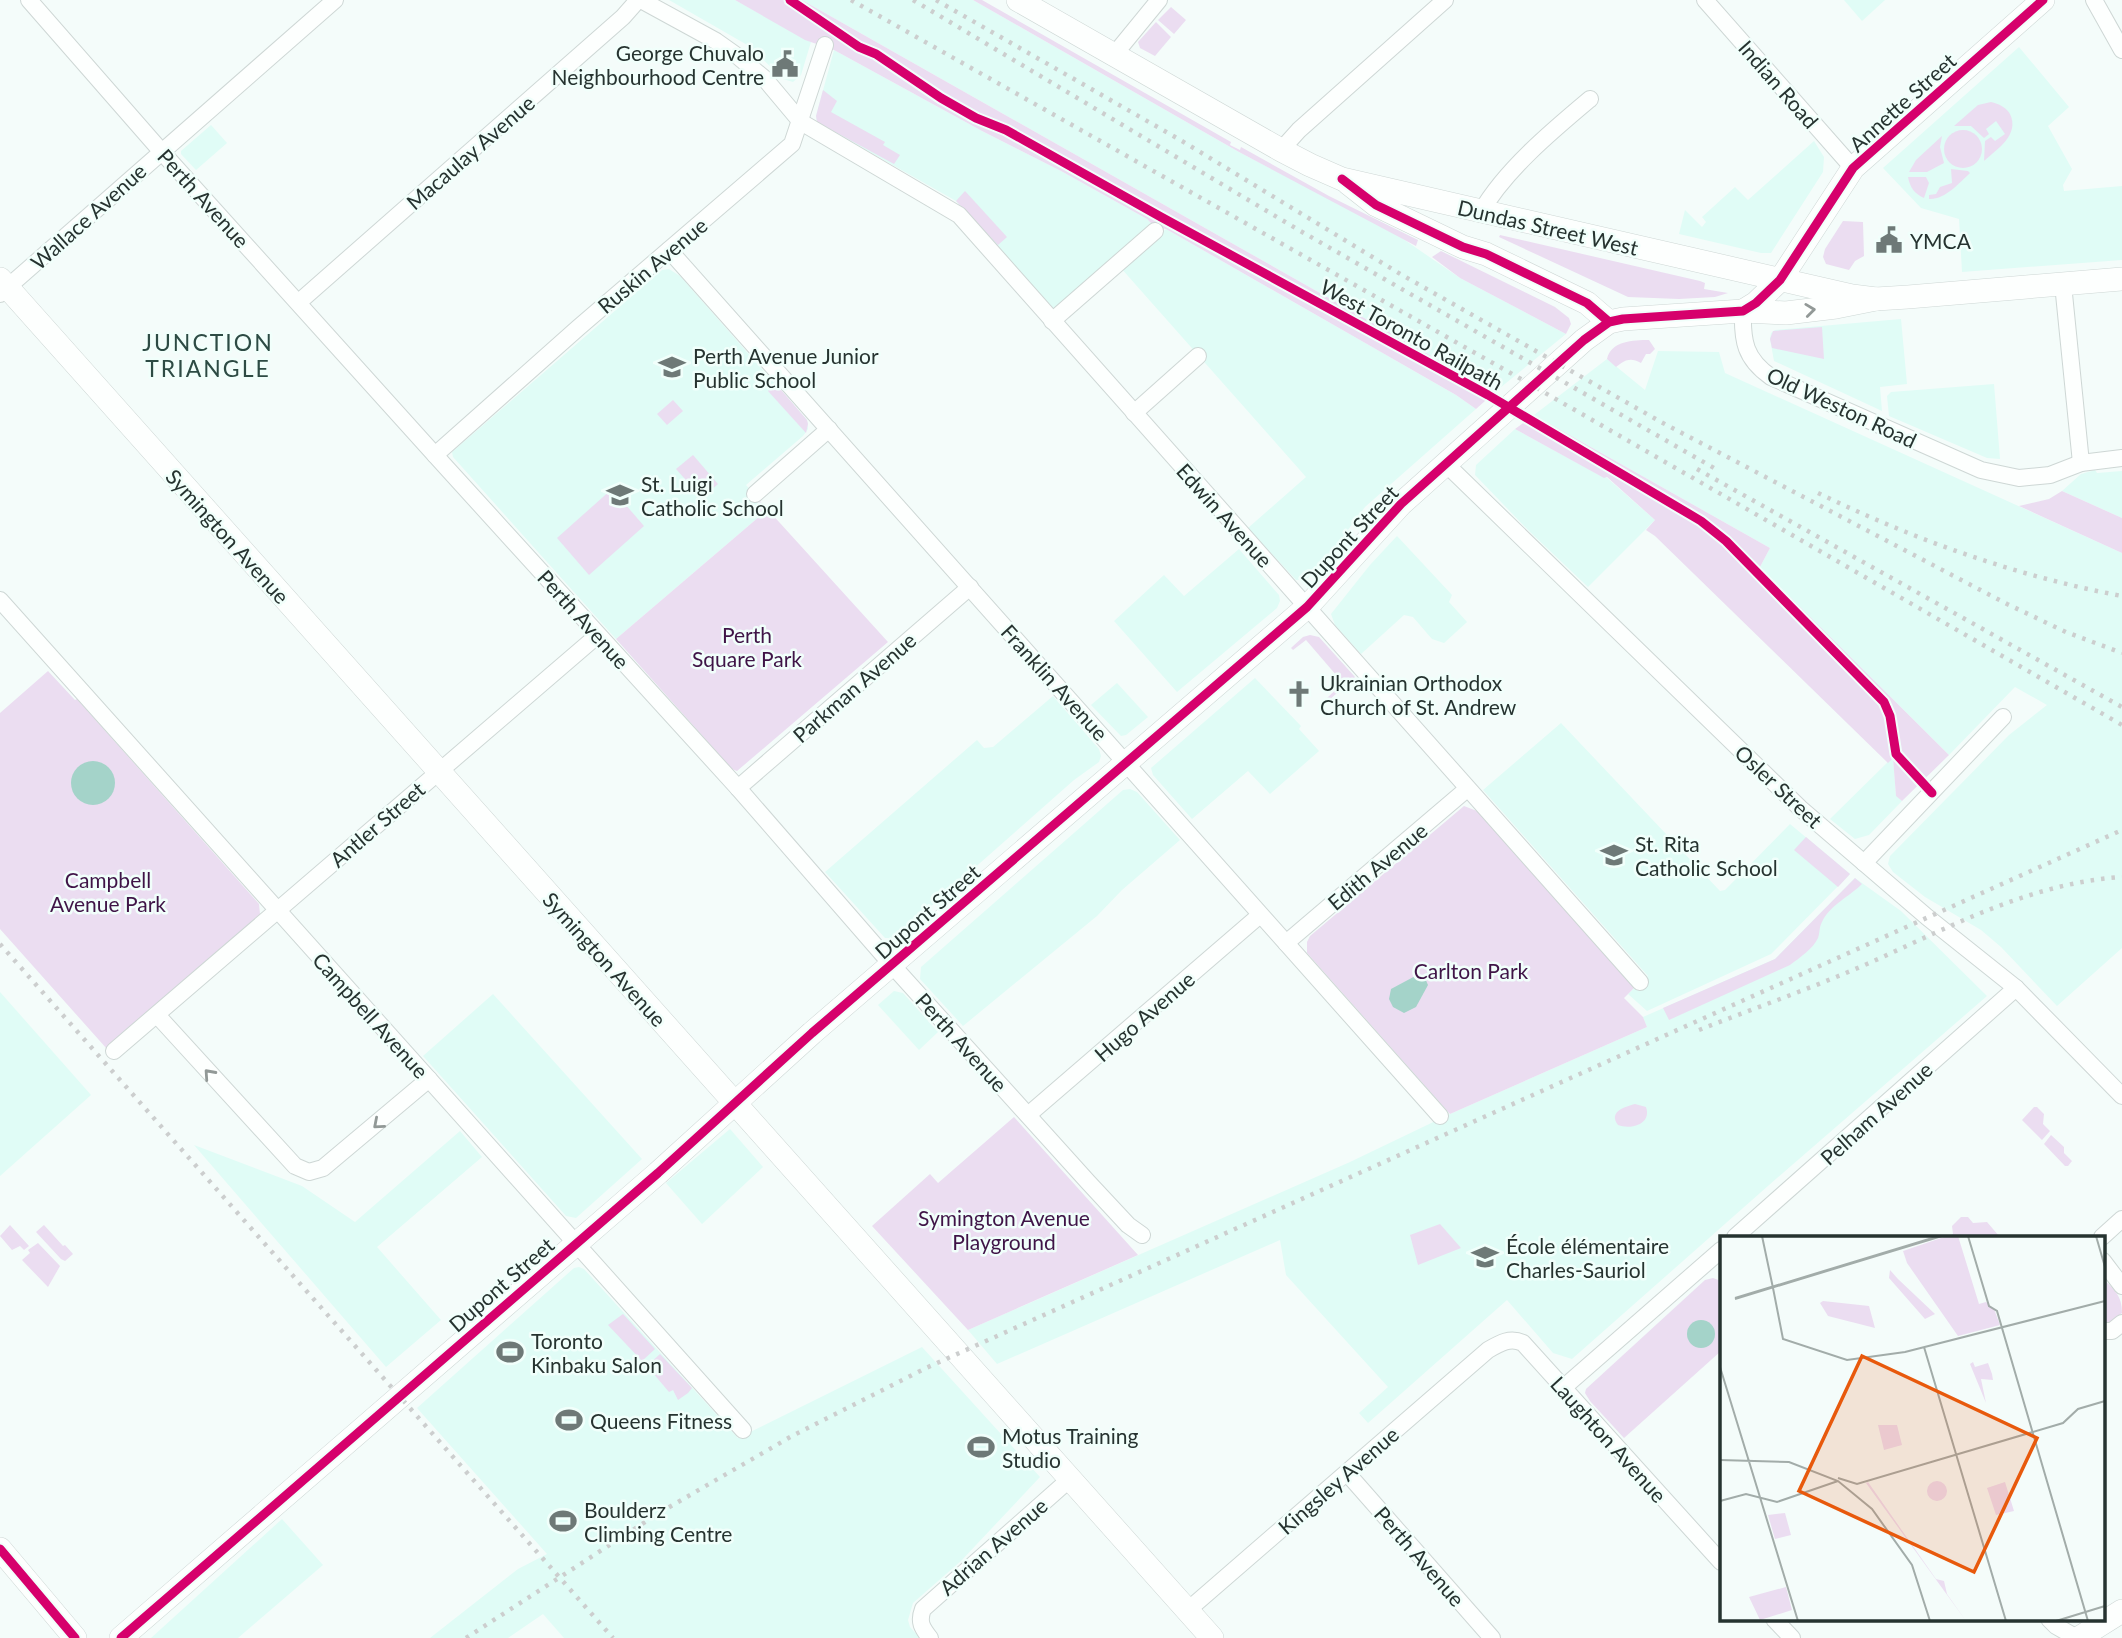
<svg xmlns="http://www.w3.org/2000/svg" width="2122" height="1638" viewBox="0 0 2122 1638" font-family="Lato,sans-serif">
	<rect width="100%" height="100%" fill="#f4fcfa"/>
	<!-- built -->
	<g fill="#e0fcf6">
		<polygon points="669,0 735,0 811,42 801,75 793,82 783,79 749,46"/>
		<polygon points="802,0 973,0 1239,152 1393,232 1460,278 1566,334 1495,392"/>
		<polygon points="1844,0 1885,0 1862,21"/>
		<polygon points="2019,47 2069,107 2048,126 2072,169 2063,185 2064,191 2122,186 2122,260 1962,272 1959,219 1921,208 1883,168"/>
		<polygon points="834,50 982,131 1061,171 1147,219 1154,226 1056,311 956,201 817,122 816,116"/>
		<polygon points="211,125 227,143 196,170 181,154 181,151"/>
		<polygon points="1814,141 1824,157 1823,172 1771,253 1761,253 1679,234 1685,210 1702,227 1706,222 1702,217 1735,187 1748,200"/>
		<polygon points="1166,229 1456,395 1476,409 1365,507 1327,558 1307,579 1296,580 1248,528 1306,477 1120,267"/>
		<polygon points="669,269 680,276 807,420 808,429 803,436 746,485 760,501 757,503 760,516 616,639 453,457 452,452 662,270"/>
		<polygon points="1901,319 1907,384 1880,387 1882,411 1774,361 1770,339 1771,333 1775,330"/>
		<polygon points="1658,351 1719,352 1725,373 2122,553 2122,948 2057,1006 2001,947 1981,930 1925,897 1893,872 1888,864 1890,856 2009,735 2047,705 2015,687 1949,755 1760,567 1770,548 1534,415 1607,359 1645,390"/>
		<polygon points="1994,384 2000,459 1987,458 1889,416 1887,396 1891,392"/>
		<polygon points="1515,429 1603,477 1606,477 1655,520 1588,587 1529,531 1475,475 1476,465"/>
		<polygon points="2095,470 2097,473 2122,471 2122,518 2062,491 2081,474"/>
		<polygon points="1397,536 1452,595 1449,602 1467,622 1444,643 1432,639 1413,617 1404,615 1361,654 1335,625 1331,614 1370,565"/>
		<polygon points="1239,549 1279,595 1280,601 1277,608 1177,692 1114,621 1164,575 1184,596"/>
		<polygon points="1255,678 1301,726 1299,729 1319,751 1270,794 1248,771 1192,819 1153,775 1151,768"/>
		<polygon points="1117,683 1148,717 1126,735 1121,736 1091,705"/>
		<polygon points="1053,696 1099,749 1101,756 1099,762 1074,780 895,938 885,938 825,872 977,740 984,748 993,747"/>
		<polygon points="1561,723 1720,891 1725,890 1790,824 1850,874 1771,954 1647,1011 1628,994 1648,976 1483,790"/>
		<polygon points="1893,757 1896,795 1902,801 1869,835 1855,839 1830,819"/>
		<polygon points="1130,789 1137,792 1180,840 1122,890 1097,916 963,1026 920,979 921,967 1123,790"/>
		<polygon points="1855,878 1901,911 1987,996 1777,1178 1572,1359 1553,1353 1507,1300 1368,1423 1359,1413 1388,1387 1286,1275 1280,1240 997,1364 968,1330 1350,1162 1450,1114 1647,1027 1643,1017 1775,959"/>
		<polygon points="894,991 903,993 938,1032 919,1050 878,1005"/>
		<polygon points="0,992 91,1095 0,1176"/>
		<polygon points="493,994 642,1159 576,1218 566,1216 423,1056"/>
		<polygon points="730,1129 763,1167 702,1224 666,1183"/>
		<polygon points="460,1131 482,1157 377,1247 441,1320 386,1367 194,1145 302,1186 355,1222"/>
		<polygon points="579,1267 584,1269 738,1438 922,1347 1040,1477 961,1561 913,1603 908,1620 910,1627 920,1638 564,1638 543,1614 508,1638 430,1638 518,1569 547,1554 417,1408 574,1268"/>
		<polygon points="282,1519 323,1565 238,1638 151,1638"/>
	</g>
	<!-- green -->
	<g fill="#ebddf1">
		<polygon points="735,0 802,0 1495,392 1476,409 1456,395 1166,229 1154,226 1147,219 1061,171 982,131 834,50 805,40"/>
		<polygon points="973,0 982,0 1231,142 1230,145 1240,150 1241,147 1329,196 1418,240 1416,246 1239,152"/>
		<polygon points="1171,7 1186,20 1174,34 1158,20"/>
		<polygon points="1156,22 1171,37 1155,56 1140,48 1138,42"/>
		<polygon points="823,90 837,101 831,112 885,142 883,145 900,155 894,164 817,122 816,116"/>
		<path d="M1991 102C1999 104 2006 107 2010 114 2020 135 1997 149 1984 161L1985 141 1991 137 1995 141 2005 134 1996 121 1986 129 1989 134 1984 138 1971 126H1954L1978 105Z"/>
		<circle cx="1963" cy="149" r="19"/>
		<polygon points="1942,136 1940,147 1944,163 1927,172 1909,172 1916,160"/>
		<path d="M1951 169 1968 171 1970 173C1959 183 1945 200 1929 199V195L1936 194 1940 187 1952 183Z"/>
		<path d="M1908 177H1926L1929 183 1924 198C1915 194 1910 188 1908 177Z"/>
		<polygon points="965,191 1007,237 998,245 956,201"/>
		<polygon points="1843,221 1863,222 1864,256 1855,261 1849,270 1826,264 1823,257 1825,249"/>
		<polygon points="1500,235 1700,281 1705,283 1704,289 1728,293 1715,297 1679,299 1628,297 1499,237"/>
		<polygon points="1441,251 1555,307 1569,318 1571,324 1566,334 1460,278 1432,257"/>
		<polygon points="1822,327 1824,359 1772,348 1770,339 1773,331"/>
		<path d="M1649 340 1655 349 1650 354H1646L1641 363C1630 357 1625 360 1616 367L1607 359C1611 341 1633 340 1649 340Z"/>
		<polygon points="776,384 807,420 808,424 806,433 768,391"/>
		<polygon points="673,400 683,411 667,425 657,414"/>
		<polygon points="1534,415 1770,548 1760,567 1949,755 1902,801 1896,796 1893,758 1888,763 1655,536 1646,530 1655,520 1607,477 1604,478 1515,429"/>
		<polygon points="693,455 718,484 702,498 676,469"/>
		<polygon points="612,489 644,526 589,575 557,538"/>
		<polygon points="2062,491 2122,518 2122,553 2019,506 2049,499"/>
		<polygon points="760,501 888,642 737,771 732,769 616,639 760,516 757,508"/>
		<polygon points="1310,635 1319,637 1355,677 1329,700 1327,698 1343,683 1306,640 1293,650 1291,648 1303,637"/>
		<polygon points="48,671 75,700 77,699 259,904 260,914 256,919 107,1049 0,929 0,713"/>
		<polygon points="1464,806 1477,811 1635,987 1624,998 1643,1017 1647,1027 1450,1114 1307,953 1307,942 1310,936"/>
		<polygon points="1806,837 1850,874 1838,887 1794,850"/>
		<path d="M1855 878 1862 884C1850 896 1829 906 1822 922 1819 927 1820 933 1818 938 1813 949 1799 958 1790 965L1669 1020 1663 1008 1775 959Z"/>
		<path d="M1635 1104 1646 1107C1652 1124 1631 1130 1618 1125 1608 1112 1624 1107 1635 1104Z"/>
		<polygon points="2034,1107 2037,1107 2044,1114 2043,1124 2050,1131 2042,1140 2022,1120"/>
		<polygon points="1014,1117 1138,1255 968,1330 872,1226 930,1174 938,1183"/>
		<polygon points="2051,1135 2064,1147 2064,1153 2072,1161 2068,1166 2065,1166 2044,1144"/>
		<polygon points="1961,1217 1968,1217 1973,1223 1987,1222 1999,1236 1949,1237 1953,1234 1952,1226"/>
		<polygon points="1440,1224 1461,1248 1418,1265 1410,1235"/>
		<polygon points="10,1225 29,1246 24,1250 20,1246 12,1250 0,1236"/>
		<polygon points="44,1225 63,1246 65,1245 73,1254 65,1261 61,1259 36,1232"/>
		<polygon points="38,1243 60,1266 48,1287 22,1260 30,1253 28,1250"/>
		<polygon points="1713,1278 1721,1281 1721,1351 1624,1438 1590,1401 1585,1393 1586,1389 1705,1280"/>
		<path d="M2103 1279C2115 1290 2122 1296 2122 1313L2107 1326 2103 1325Z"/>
		<polygon points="623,1314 655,1349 642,1361 608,1325"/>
		<polygon points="660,1354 692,1388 688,1393 678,1400 673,1390 669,1392 647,1366"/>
	</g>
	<!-- water -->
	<g fill="#a4d3c9">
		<circle cx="93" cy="783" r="22"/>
		<polygon points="1419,974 1425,978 1428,985 1416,1007 1404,1013 1393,1007 1389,999 1391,989"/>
		<circle cx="1701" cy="1334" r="14"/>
	</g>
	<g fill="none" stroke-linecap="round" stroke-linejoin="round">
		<defs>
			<g id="street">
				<polyline points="29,0 161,151 444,465 738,788 892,965 1088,1182 1128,1225 1142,1235"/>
				<polyline points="641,0 716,41 740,58 765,79 801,122 959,215 1640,982"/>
				<polyline points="1705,0 1853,168"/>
				<polyline points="2094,0 2122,50"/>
				<polyline points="1114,55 1159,0"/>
				<polyline points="1281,150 1299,130 1445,0"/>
				<path d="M1481 212C1505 170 1553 130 1590 99"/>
				<polyline points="669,250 1440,1116"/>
				<polyline points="2063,284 2081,463"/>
				<polyline points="0,294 335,0"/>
				<polyline points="299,302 623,17 638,0"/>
				<path d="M1743 311C1742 341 1745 359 1771 377L1981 470 2019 478 2050 475 2081 463 2122 458"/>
				<polyline points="1052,321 1155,231"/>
				<polyline points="1134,413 1198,356"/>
				<polyline points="435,455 578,328 792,144 825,45"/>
				<polyline points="1446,464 1800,808 1927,917 2016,988 2122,1096"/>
				<polyline points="755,494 829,429"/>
				<polyline points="0,600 743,1430"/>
				<polyline points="738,788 970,587"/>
				<polyline points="1864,863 2003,717"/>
				<polyline points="1286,943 1467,789"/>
				<polyline points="157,1015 295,1166 309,1172 323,1168 429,1079"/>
				<polyline points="114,1051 598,635"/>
				<polyline points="1028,1115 1260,915"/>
				<polyline points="1735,1237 2016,988"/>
				<polyline points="2102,1237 2122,1219"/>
				<polyline points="2103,1261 2122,1286"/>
				<polyline points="2103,1331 2112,1331 2122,1323"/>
				<polyline points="1563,1388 1721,1250"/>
				<polyline points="1347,1473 1492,1638"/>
				<path d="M1188 1610 1488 1350C1500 1343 1510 1337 1523 1343L1721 1562"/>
				<polyline points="1774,1619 1792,1638"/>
				<polyline points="2049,1619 2056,1626 2077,1638"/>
				<path d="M930 1638C922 1628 918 1622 923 1609L1071 1478"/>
			</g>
			<g id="secondary">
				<polyline points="1018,0 1281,150 1310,165 1342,179 1852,296 1876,299 1908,297 2122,279"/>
				<polyline points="1348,183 1376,205 1463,247 1486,254 1587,303 1609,322"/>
				<polyline points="0,279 1212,1638"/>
				<polyline points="1743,311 1756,303 1780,280 1853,168 2043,0"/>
				<polyline points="0,1549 75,1638"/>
				<polyline points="121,1638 658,1173 812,1033 1307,607 1401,504 1584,340 1609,322 1623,319 1743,311 1786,313 1836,307 1876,299"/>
				<polyline points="2079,1638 2122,1611"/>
			</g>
		</defs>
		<!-- street casing -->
		<use href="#street" stroke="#ced7d5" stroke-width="18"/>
		<!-- secondary casing -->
		<use href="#secondary" stroke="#ced7d5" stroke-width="24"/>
		<!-- street -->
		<use href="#street" stroke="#fdfffe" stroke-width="16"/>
		<!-- secondary -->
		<use href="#secondary" stroke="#fdfffe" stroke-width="23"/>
		<!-- rail -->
		<g stroke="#cccece" stroke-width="4.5" stroke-dasharray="3.5 7" stroke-linecap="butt">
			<polyline points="851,0 1514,375 2122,725"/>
			<polyline points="913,0 1297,229 1714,468"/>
			<polyline points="936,0 1182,141 1402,275 1661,422 2007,604 2066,632 2122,653"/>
			<polyline points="1697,469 2122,707"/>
			<path d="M1818 493C1915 540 2016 576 2122 596"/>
			<polyline points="0,944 613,1638"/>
			<path d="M1699 1030C1755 1008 1812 988 1867 964 1950 927 2030 883 2122 877"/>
			<polyline points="466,1638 659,1513 792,1436 926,1368 2122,830"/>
		</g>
		<defs>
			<g id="cycleway">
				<polyline points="790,0 859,47 876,54 941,98 976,118 1006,130 1161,217 1488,395 1701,521 1726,541 1884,702 1890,716 1896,754 1932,793"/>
				<polyline points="1342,179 1376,205 1463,247 1486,254 1587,303 1609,322"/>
				<polyline points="0,1549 75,1638"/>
				<polyline points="121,1638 658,1173 812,1033 1307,607 1401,504 1584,340 1609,322 1623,319 1743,311 1756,303 1780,280 1853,168 2043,0"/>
			</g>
		</defs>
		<!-- cycleway casing -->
		<use href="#cycleway" stroke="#f1fffb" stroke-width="13"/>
		<!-- cycleway -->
		<use href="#cycleway" stroke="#d6006c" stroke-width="9"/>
	</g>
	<!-- one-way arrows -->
	<defs><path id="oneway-chevron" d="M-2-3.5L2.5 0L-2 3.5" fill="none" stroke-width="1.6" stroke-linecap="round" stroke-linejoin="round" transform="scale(1.75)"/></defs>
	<g stroke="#929997">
		<use href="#oneway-chevron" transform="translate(1810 310) rotate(-7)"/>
		<use href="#oneway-chevron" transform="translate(209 1074) rotate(-132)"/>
		<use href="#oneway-chevron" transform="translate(378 1124) rotate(139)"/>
	</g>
	<!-- icons -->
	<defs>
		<symbol id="civic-bare" viewBox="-9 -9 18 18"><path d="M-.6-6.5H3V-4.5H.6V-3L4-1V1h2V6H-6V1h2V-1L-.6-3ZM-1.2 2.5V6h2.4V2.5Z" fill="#6e7977" stroke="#f1fffb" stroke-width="2.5" paint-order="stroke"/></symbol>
		<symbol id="school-bare" viewBox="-9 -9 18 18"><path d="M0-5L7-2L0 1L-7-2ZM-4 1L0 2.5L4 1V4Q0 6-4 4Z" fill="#6e7977" stroke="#f1fffb" stroke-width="2.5" paint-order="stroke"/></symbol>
		<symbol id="church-bare" viewBox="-9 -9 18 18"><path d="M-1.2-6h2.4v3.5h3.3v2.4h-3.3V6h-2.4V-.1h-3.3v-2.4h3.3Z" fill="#6e7977" stroke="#f1fffb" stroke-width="2.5" paint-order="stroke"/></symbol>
		<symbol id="stadium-bare" viewBox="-9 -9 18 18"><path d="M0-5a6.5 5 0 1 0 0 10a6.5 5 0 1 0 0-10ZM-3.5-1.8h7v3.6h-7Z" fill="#6e7977" stroke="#f1fffb" stroke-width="2.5" paint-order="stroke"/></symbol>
	</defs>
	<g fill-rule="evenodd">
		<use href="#civic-bare" x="766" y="45" width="38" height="38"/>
		<use href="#civic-bare" x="1870" y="221" width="38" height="38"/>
		<use href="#school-bare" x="653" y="348" width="38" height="38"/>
		<use href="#school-bare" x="601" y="476" width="38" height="38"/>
		<use href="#church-bare" x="1280" y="675" width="38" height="38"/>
		<use href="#school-bare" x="1595" y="836" width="38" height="38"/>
		<use href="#school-bare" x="1466" y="1238" width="38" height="38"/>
		<use href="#stadium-bare" x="491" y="1333" width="38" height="38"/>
		<use href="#stadium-bare" x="550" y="1401" width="38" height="38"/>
		<use href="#stadium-bare" x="962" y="1428" width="38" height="38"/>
		<use href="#stadium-bare" x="544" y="1502" width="38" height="38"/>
	</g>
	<g text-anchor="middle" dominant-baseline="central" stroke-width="5" stroke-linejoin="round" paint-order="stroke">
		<!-- poi labels -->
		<g font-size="21" fill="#263330" stroke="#f1fffb" text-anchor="start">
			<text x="764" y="52" text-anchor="end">George Chuvalo<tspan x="764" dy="24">Neighbourhood Centre</tspan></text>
			<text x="1910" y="240">YMCA</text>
			<text x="693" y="355">Perth Avenue Junior<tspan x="693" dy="24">Public School</tspan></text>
			<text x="641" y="483">St. Luigi<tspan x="641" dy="24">Catholic School</tspan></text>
			<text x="1320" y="682">Ukrainian Orthodox<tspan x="1320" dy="24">Church of St. Andrew</tspan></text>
			<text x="1635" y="843">St. Rita<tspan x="1635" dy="24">Catholic School</tspan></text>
			<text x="1506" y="1245">École élémentaire<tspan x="1506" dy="24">Charles-Sauriol</tspan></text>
			<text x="531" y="1340">Toronto<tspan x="531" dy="24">Kinbaku Salon</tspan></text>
			<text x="590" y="1420">Queens Fitness</text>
			<text x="1002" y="1435">Motus Training<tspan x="1002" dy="24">Studio</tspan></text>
			<text x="584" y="1509">Boulderz<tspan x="584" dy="24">Climbing Centre</tspan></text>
		</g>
		<!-- street labels -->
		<g font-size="21" fill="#263330" stroke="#f1fffb">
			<text transform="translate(1779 84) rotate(49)">Indian Road</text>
			<text transform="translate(1902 102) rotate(-42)">Annette Street</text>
			<text transform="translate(470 152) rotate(-41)">Macaulay Avenue</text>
			<text transform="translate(204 198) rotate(48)">Perth Avenue</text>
			<text transform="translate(88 216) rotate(-42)">Wallace Avenue</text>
			<text transform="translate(1548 227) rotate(13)">Dundas Street West</text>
			<text transform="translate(652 265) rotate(-40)">Ruskin Avenue</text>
			<text transform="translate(1412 334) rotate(29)">West Toronto Railpath</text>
			<text transform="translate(1842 407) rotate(25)">Old Weston Road</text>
			<text transform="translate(1225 515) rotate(48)">Edwin Avenue</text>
			<text transform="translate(228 536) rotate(48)">Symington Avenue</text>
			<text transform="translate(1349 536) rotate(-47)">Dupont Street</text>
			<text transform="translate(584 619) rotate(48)">Perth Avenue</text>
			<text transform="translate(1055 682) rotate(48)">Franklin Avenue</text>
			<text transform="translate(854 687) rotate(-41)">Parkman Avenue</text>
			<text transform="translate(1779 786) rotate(43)">Osler Street</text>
			<text transform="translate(377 824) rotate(-41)">Antler Street</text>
			<text transform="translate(1377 866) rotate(-40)">Edith Avenue</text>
			<text transform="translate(927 911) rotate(-41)">Dupont Street</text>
			<text transform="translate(605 959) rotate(48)">Symington Avenue</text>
			<text transform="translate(371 1015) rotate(48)">Campbell Avenue</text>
			<text transform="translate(1144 1016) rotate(-41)">Hugo Avenue</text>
			<text transform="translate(962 1042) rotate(48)">Perth Avenue</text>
			<text transform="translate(1876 1113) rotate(-42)">Pelham Avenue</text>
			<text transform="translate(501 1284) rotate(-41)">Dupont Street</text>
			<text transform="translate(1609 1439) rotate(48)">Laughton Avenue</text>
			<text transform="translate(1338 1480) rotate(-41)">Kingsley Avenue</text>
			<text transform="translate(993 1546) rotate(-41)">Adrian Avenue</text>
			<text transform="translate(1420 1556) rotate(49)">Perth Avenue</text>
		</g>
		<!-- park labels -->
		<g font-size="21" fill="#3f1447" stroke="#f1fffb">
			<text x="747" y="634">Perth<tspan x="747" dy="24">Square Park</tspan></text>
			<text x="108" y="879">Campbell<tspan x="108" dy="24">Avenue Park</tspan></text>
			<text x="1471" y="970">Carlton Park</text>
			<text x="1004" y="1217">Symington Avenue<tspan x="1004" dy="24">Playground</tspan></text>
		</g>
		<!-- neighbourhood labels -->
		<g font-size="23" letter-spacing="2" fill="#2d4b44" stroke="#f1fffb">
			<text x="208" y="342">JUNCTION<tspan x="208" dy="26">TRIANGLE</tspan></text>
		</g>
	</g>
	<!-- overview -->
	<g transform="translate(1720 1236)">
		<rect width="385" height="385" fill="#f4fcfa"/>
		<path d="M227 0H238L259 68 266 66 274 73 280 89 238 100 187 27 183 15ZM170 34 178 43 215 78 205 83 169 42ZM103 65 149 70 155 92 108 80 100 67ZM253 126 255 131 268 127 272 138 273 144 261 143 266 167 250 128ZM158 189H177L182 209 164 214ZM207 255a10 10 0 1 1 20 0a10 10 0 1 1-20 0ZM148 246 216 343 224 345 227 358 246 385 146 247ZM285 246 294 275 276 279 267 252ZM65 277 71 299 55 303 48 279ZM66 351 72 374 40 384 29 361Z" fill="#ebddf1"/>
		<path fill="none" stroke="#a2aca9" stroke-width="2" d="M42 0 53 52M248 0 269 70 277 75 368 385M376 0 385 31M53 52 63 103 127 124 185 116 385 65M15 62 219 0M15 63 222 0M204 111 286 385M0 131 78 385M0 224 69 226 118 245 152 273 192 329 210 385M118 242 137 248 343 187 358 173 385 165M0 265 26 258 57 266 118 245M336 385 385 370"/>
		<path fill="#e8590c" fill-opacity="0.15" stroke="#e8590c" stroke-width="3.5" d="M142 120 317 202 254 336 79 255Z"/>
		<rect width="385" height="385" fill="none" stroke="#263330" stroke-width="3.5"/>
	</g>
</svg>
